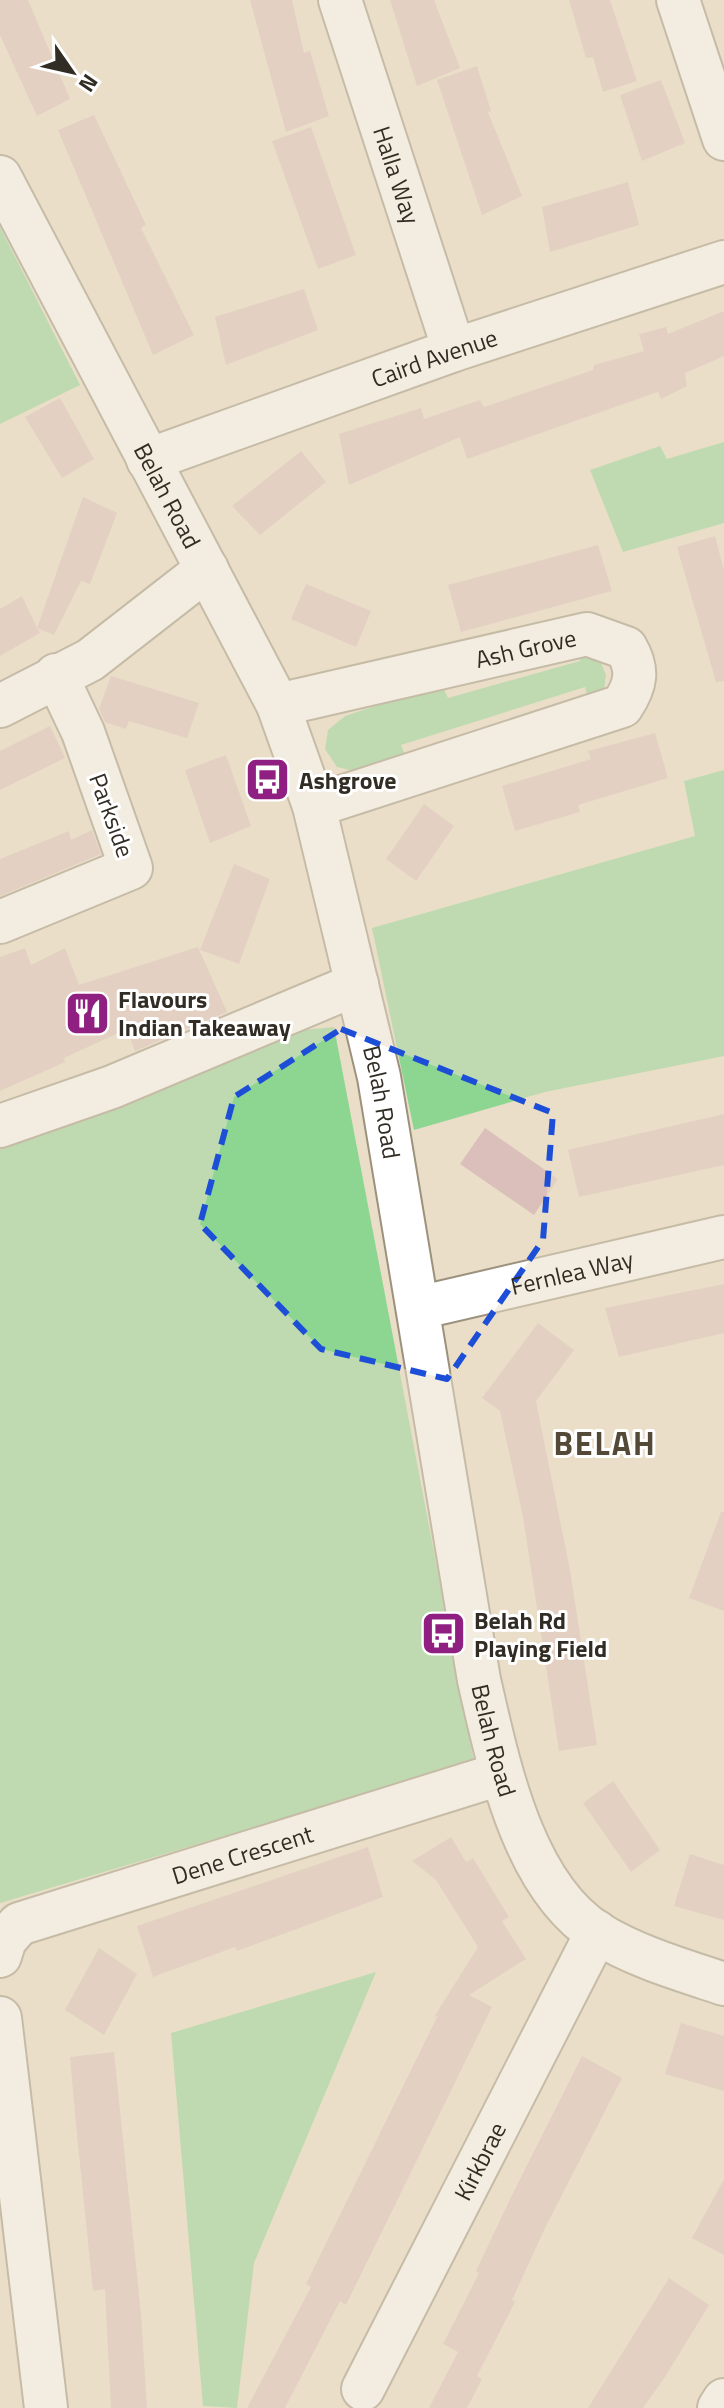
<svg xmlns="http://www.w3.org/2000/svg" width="724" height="2408" viewBox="0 0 724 2408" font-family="'Titillium Web',sans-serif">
	<rect width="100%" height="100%" fill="#eadec8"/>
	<!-- green -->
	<g fill="#8cd692">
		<polygon points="0,227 80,385 0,424"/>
		<polygon points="724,442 724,523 623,552 590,470 660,446 667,459"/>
		<polygon points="578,649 600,660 606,675 604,690 589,702 585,687 401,745 406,757 358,772 337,767 325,749 328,730 345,716 442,684 448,698 580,661"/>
		<polygon points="724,770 724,1056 545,1092 414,1130 372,928 695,836 684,781"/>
		<polygon points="334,1027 474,1762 0,1903 0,1136 281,1032"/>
		<polygon points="376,1972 254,2263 237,2408 203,2406 171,2033"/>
	</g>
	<!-- building -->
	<g fill="#dbbfbb">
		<polygon points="0,0 28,0 70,99 37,116 0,35"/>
		<polygon points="250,0 292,0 304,53 310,51 329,116 286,132"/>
		<polygon points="390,0 434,0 460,68 417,86"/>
		<polygon points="569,0 610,0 637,81 603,92 593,57 586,58"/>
		<polygon points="477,66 491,111 488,112 522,196 482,215 437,80"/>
		<polygon points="661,80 685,143 642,161 620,95"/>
		<polygon points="94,115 146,225 141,228 194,335 153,355 58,130"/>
		<polygon points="311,127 356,255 318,269 272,141"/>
		<polygon points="628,182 639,225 550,252 542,207"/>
		<polygon points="304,289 318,330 226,365 215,317"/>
		<polygon points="724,311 724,356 685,373 687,386 661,399 658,392 467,459 460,437 349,485 339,434 421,408 424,419 480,400 484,407 593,370 594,365 644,351 639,334 666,327 668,334"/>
		<polygon points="60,398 94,459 62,478 25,417"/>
		<polygon points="301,451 326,482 260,535 232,506"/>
		<polygon points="83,497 117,513 90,584 81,581 54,635 37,628 40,633 0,656 0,609 22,596 37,628"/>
		<polygon points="715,536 724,570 724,681 716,682 677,547"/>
		<polygon points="598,545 612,591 461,632 448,585"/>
		<polygon points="306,584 371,611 356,647 291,619"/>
		<polygon points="111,676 199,703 187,738 129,721 126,729 105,722 99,709"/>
		<polygon points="50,726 65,758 0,790 0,751"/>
		<polygon points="655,733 668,778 578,805 580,812 515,831 502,786 591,759 588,751"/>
		<polygon points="226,755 251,826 210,843 185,770"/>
		<polygon points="424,804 454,826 416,881 386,859"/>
		<polygon points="92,830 101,854 0,896 0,859 69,831 71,840"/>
		<polygon points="234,864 270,879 239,964 200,950"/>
		<polygon points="198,947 227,1012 135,1051 127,1029 64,1058 65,1062 0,1091 0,957 25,948 31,965 65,948 79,985"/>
		<polygon points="724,1114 724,1165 579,1197 568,1150"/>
		<polygon points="485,1128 558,1179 534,1215 460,1164"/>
		<polygon points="724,1284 724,1333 619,1357 605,1308"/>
		<polygon points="538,1323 574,1350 536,1401 570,1570 597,1745 559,1751 523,1517 500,1411 482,1398"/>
		<polygon points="721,1512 724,1512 724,1611 689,1598"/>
		<polygon points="613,1781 660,1850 631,1872 583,1803"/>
		<polygon points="451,1837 466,1862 473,1858 509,1917 502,1921 526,1959 469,1995 492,2007 346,2305 340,2301 285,2408 247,2408 311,2287 306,2284 438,2015 434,2017 478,1947 436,1880 412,1861"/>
		<polygon points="368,1847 383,1897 237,1951 235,1947 153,1977 137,1926"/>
		<polygon points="690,1854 724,1865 724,1920 674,1906"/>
		<polygon points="99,1948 137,1974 104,2035 65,2010"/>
		<polygon points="681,2023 724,2036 724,2091 665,2074"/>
		<polygon points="114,2052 141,2314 147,2408 111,2408 105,2289 93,2291 76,2125 70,2057"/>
		<polygon points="582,2056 622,2078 545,2228 512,2300 515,2302 477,2376 482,2379 467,2408 429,2408 458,2352 443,2344 479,2273 476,2271 512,2195"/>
		<polygon points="724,2179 724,2255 692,2238"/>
		<polygon points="669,2278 709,2305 665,2377 643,2408 588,2408"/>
	</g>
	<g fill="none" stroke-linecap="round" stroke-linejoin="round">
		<defs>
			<g id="minor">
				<path id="s1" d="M340 0 454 350"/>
				<polyline points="678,0 724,139"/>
				<path id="s2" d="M0 177 278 705 314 806 379 1077 479 1680C498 1762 522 1886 599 1934 637 1957 682 1970 724 1984"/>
				<path id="s3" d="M148 460 454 350 724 262"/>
				<path id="s4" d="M278 705 587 634 626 648C639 670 636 685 622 706L314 806"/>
				<polyline points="0,706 90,660 207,569"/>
				<polyline points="0,922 131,868 83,732 56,675"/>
				<polyline points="0,1126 112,1087 357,984"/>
				<path id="s5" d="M418 1308 724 1237"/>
				<path id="s6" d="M0 1956 5 1940 19 1924 500 1774"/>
				<polyline points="0,2018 46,2408"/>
				<path id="s7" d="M363 2389 597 1932"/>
				<polyline points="719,2408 724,2400"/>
			</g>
		</defs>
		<!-- minor casing -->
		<use href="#minor" stroke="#9c917c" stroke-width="46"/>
		<!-- minor -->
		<use href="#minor" stroke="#fff" stroke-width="42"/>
	</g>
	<!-- marked area -->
	<path d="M0 0H724V2408H0ZM341 1029 553 1113 543 1240 447 1379 321 1349 200 1224 234 1097Z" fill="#eadec8" fill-opacity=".55" fill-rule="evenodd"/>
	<path fill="none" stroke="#1d4ed8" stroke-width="6" stroke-dasharray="16 10" stroke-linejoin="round" d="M341 1029 553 1113 543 1240 447 1379 321 1349 200 1224 234 1097Z"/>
	<!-- icons -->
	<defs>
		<symbol id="bus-square" viewBox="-11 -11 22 22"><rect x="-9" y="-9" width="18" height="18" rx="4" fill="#8f2082" stroke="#fff"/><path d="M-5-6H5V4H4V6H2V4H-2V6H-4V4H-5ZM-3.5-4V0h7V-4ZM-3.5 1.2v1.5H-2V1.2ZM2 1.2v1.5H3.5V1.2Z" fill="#fff"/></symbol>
		<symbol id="restaurant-square" viewBox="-11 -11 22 22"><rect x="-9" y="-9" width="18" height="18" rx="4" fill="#8f2082" stroke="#fff"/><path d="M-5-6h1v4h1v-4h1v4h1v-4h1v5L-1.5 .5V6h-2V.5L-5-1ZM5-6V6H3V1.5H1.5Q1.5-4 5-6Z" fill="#fff"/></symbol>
	</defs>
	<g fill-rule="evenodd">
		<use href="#bus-square" x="242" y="754" width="51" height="51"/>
		<use href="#restaurant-square" x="62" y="988" width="51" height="51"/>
		<use href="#bus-square" x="418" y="1608" width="51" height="51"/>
	</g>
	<g text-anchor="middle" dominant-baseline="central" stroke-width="6" stroke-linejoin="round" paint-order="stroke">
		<!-- street labels -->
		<g font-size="24" fill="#312c24" stroke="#fff">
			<text stroke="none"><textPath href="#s1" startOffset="184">Halla Way</textPath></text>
			<text stroke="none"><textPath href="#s3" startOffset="304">Caird Avenue</textPath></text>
			<text stroke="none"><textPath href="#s2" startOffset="360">Belah Road</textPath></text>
			<text stroke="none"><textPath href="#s4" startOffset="254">Ash Grove</textPath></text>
			<text transform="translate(112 815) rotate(70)">Parkside</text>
			<text stroke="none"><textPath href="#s2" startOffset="1008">Belah Road</textPath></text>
			<text stroke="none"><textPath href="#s5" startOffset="158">Fernlea Way</textPath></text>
			<text stroke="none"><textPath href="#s2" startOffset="1656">Belah Road</textPath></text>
			<text stroke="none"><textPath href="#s6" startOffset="272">Dene Crescent</textPath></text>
			<text stroke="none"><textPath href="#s7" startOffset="256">Kirkbrae</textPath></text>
		</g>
		<!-- poi labels -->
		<g font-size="24" font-weight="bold" fill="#312c24" stroke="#fff" text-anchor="start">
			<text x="299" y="780">Ashgrove</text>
			<text x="118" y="999">Flavours<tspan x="118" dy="28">Indian Takeaway</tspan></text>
			<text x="474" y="1620">Belah Rd<tspan x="474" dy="28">Playing Field</tspan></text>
		</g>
		<!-- district labels -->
		<g font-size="32" font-weight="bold" letter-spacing="2" fill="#534936" stroke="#fff">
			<text x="605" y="1443">BELAH</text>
		</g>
	</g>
	<!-- north arrow -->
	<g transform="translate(72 72) rotate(124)" stroke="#ffffff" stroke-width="6" paint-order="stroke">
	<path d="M0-6L14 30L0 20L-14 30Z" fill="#312c24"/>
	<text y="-12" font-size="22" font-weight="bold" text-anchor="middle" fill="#312c24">N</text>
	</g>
</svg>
